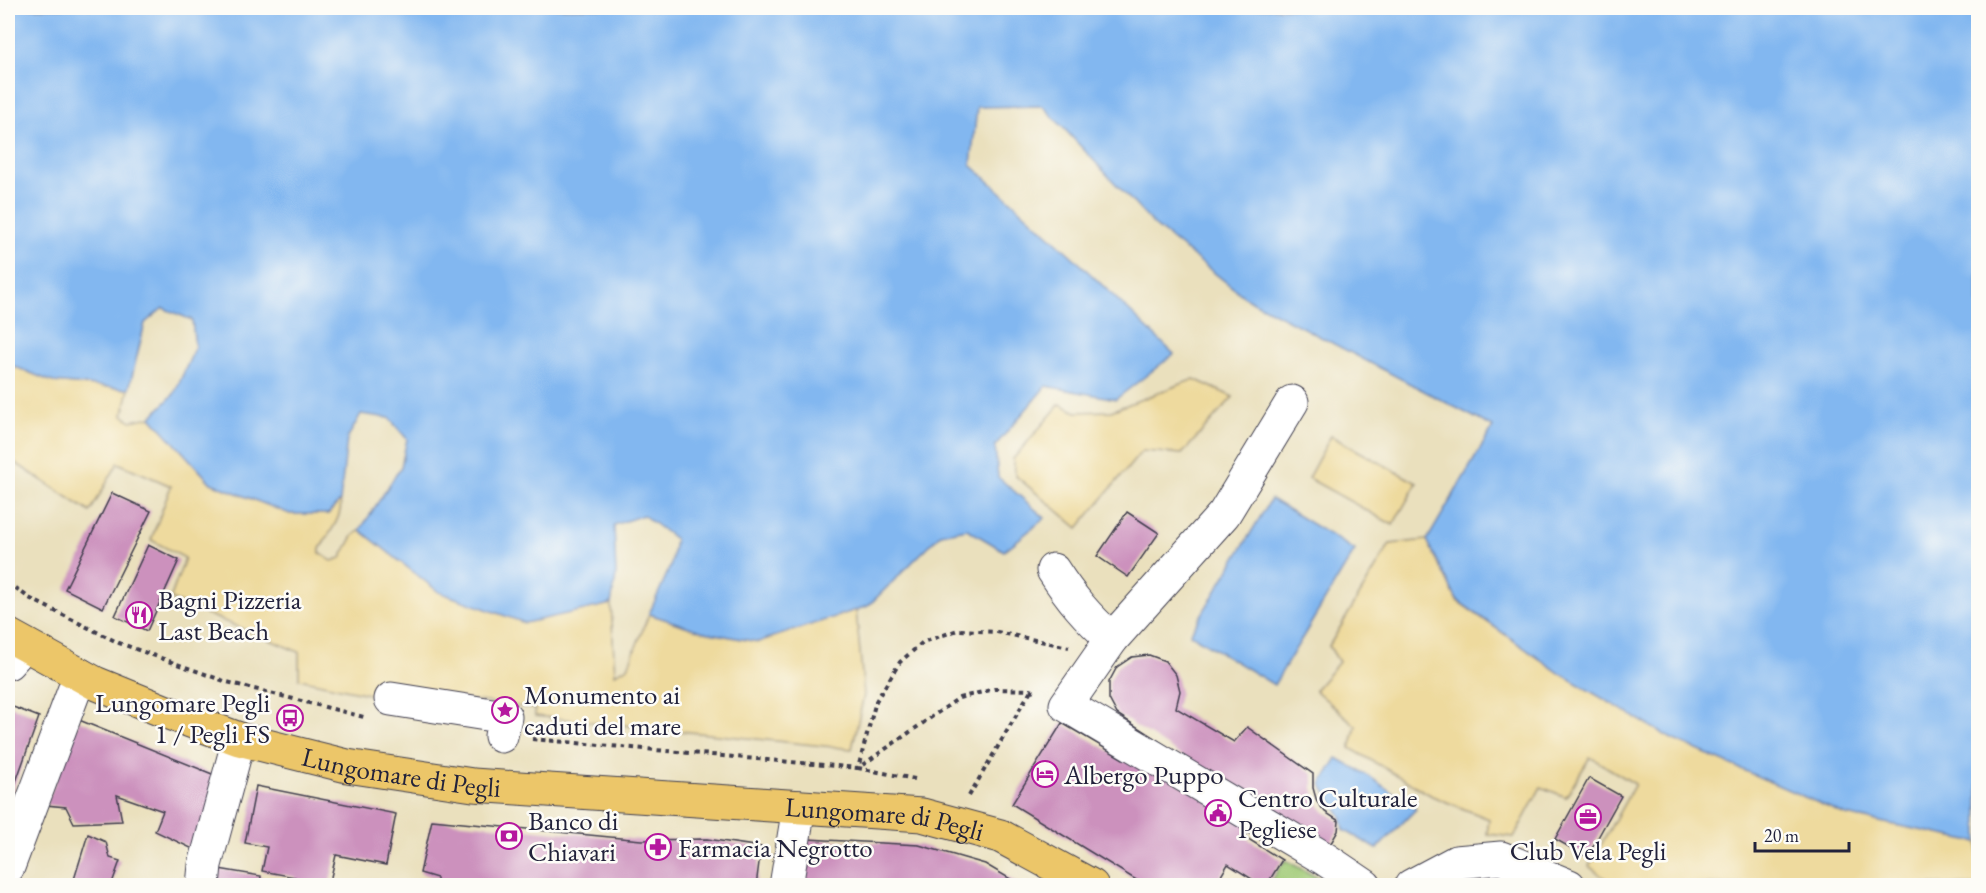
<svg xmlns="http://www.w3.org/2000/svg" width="1986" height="893" viewBox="0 0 1986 893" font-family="'EB Garamond',serif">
	<rect width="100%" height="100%" fill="#fdfcf7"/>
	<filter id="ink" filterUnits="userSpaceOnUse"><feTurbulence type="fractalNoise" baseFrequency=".0167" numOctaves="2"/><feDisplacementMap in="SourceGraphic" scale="12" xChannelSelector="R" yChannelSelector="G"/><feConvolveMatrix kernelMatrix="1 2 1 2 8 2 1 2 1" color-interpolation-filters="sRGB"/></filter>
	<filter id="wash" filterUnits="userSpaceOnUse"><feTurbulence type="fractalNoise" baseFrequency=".008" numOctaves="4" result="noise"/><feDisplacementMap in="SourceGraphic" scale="24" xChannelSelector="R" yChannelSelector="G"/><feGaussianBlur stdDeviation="1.35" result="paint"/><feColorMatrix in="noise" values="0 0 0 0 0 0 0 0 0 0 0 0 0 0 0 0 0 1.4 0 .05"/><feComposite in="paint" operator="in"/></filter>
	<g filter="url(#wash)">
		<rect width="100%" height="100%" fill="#eae0bd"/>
		<!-- green -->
		<polygon fill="#a1cb77" stroke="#627659" stroke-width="1.5" points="1285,860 1331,885 1269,885"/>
		<!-- sand -->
		<g fill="#eeda9e" stroke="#887e6c" stroke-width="1.5">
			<path d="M8 364 53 382 129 389 123 415 131 421 151 417 211 483 290 514H328L340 501C344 516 327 536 320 549V553L332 561 341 558 353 536 360 530 439 592 525 623 611 604 615 674 628 667 649 614 704 632 758 642 856 610 864 695 852 749 535 716V709L393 689 391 699 299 679V652L170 599 185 558 151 540 171 486 118 463 90 512 8 458Z"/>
			<polygon points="1194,379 1233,397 1182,454 1142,451 1078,528 1016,476 1013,459 1060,404 1076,412 1111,411"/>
			<polygon points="1331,436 1417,483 1393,525 1308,478"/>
			<polygon points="1427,540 1457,601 1561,674 1672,739 1846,815 1978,842 1978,885 1613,885 1589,866 1635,784 1590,757 1566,797 1541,787 1514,837 1487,834 1489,819 1432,796 1350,748 1356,726 1315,690 1339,662 1329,646 1390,544"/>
		</g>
		<!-- water -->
		<g fill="#82b7f0" stroke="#526c96" stroke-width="1.5">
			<polygon points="8,8 1978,8 1978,842 1846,815 1672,739 1561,674 1457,600 1427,540 1493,427 1246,298 1154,225 1043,106 977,107 971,165 1074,258 1174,354 1116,399 1046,386 995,446 998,477 1045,518 1004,551 967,529 941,534 868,606 758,642 704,632 649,614 671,565 675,539 643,515 614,525 616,576 611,604 525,623 439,592 360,530 401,467 407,439 389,418 361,414 347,439 340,501 328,514 290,514 211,483 151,417 174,394 195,348 192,320 163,308 145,323 129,389 53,382 8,364"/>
			<polygon points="1271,499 1355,550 1274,685 1190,634"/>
			<polygon points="1337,758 1367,775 1416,809 1377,849 1344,830 1341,816 1321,784"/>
		</g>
		<g id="blocks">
			<!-- building -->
			<g fill="#cc91bd">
				<polygon points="112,493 151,511 103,608 65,589"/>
				<polygon points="1127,512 1159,533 1128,577 1097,556"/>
				<polygon points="148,545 179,560 147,631 115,616"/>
				<polygon points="1149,655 1165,661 1176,675 1180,691 1176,708 1234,742 1247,727 1313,774 1313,788 1317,802 1325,812 1339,821 1338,831 1331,843 1320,845 1117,714 1109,699 1109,682 1117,667 1132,657"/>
				<polygon points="8,705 39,717 8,804"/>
				<polygon points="79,720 222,778 197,851 155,831 163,811 117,795 122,821 74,823 66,807 46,805"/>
				<polygon points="1062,723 1123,759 1127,752 1251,826 1245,837 1282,860 1266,886 1263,886 1228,864 1215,886 1146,886 1012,804"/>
				<polygon points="1589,778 1621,796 1587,857 1555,839"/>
				<polygon points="256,786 396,814 386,865 336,855 329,886 293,886 295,877 262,871 267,847 245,843"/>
				<polygon points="432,820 641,840 707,839 761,847 756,886 437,886 437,878 420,873"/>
				<polygon points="88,834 106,842 110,858 120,861 111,886 72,886"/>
				<polygon points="807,839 919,845 985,864 1019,884 1018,886 806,886 806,883 792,881"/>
				<polygon points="213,868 261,876 260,886 211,886"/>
			</g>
		</g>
	</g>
	<g filter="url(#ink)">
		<use href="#blocks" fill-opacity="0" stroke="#403e4e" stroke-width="1.5"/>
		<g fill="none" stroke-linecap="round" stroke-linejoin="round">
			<defs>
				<g id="minor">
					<polyline points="1292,402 1224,514 1112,639 1066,705 1325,859 1365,886"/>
					<path d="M1053 570C1071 598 1087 617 1112 639"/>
					<polyline points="8,663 24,645"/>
					<polyline points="391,699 505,717 501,736"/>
					<polyline points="8,867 80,675"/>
					<polyline points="203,886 205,865 239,739"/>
					<polyline points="786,886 799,807"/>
					<polyline points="1411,886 1456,862 1501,858 1569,886"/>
				</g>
				<g id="major">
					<path id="s1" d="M8 635 95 683 169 713 239 739 347 766 473 785 922 815 1000 836 1092 886"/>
				</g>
			</defs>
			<!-- minor casing -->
			<use href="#minor" stroke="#403e4e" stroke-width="35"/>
			<!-- major casing -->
			<use href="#major" stroke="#403e4e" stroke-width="35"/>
			<!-- path -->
			<g stroke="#403e4e" stroke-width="4" stroke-dasharray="4.5 4.5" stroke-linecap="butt">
				<polyline points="8,582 29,598 119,643 227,682 364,717"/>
				<polyline points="532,739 858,768 959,698 994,689 1031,690 1036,692"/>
				<polyline points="915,779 858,768 876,701 900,662 923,642 958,630 997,632 1069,647"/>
				<polyline points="969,796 1031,690"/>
			</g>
			<!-- minor -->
			<use href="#minor" stroke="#fff" stroke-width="33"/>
			<!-- major -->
			<use href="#major" stroke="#ecc669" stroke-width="33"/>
		</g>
	</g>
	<!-- icons -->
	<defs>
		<symbol id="restaurant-ring" viewBox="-11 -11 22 22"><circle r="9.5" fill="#fdfcf7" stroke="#b5179e" stroke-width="1.5"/><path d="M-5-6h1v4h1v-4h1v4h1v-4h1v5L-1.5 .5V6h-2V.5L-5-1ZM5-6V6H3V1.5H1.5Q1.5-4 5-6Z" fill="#b5179e"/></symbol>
		<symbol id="sight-ring" viewBox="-11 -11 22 22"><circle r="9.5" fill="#fdfcf7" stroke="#b5179e" stroke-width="1.5"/><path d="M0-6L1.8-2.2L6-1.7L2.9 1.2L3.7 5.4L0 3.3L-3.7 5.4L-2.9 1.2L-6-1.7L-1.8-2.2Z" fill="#b5179e"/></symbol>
		<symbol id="bus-ring" viewBox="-11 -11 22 22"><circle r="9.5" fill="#fdfcf7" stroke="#b5179e" stroke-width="1.5"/><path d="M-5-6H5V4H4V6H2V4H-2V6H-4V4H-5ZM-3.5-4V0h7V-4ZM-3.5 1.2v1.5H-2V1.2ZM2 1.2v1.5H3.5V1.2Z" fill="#b5179e"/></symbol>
		<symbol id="hotel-ring" viewBox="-11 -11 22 22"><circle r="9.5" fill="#fdfcf7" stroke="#b5179e" stroke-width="1.5"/><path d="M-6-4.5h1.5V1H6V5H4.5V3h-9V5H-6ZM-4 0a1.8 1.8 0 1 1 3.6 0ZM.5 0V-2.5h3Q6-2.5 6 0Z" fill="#b5179e"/></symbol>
		<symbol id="civic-ring" viewBox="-11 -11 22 22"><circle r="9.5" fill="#fdfcf7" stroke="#b5179e" stroke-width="1.5"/><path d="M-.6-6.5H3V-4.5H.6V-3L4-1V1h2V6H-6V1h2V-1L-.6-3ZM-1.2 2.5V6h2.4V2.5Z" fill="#b5179e"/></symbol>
		<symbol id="office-ring" viewBox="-11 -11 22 22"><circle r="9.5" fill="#fdfcf7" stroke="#b5179e" stroke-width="1.5"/><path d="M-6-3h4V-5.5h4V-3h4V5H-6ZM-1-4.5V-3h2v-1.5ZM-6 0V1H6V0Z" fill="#b5179e"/></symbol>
		<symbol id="bank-ring" viewBox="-11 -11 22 22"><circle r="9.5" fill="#fdfcf7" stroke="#b5179e" stroke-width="1.5"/><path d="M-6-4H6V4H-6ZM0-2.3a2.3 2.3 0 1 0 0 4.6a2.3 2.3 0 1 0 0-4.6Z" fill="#b5179e"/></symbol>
		<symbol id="pharmacy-ring" viewBox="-11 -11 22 22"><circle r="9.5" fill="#fdfcf7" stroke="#b5179e" stroke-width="1.5"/><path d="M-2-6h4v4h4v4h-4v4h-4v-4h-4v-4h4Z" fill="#b5179e"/></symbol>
	</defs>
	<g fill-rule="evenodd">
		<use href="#restaurant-ring" x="124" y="600" width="30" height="30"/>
		<use href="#sight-ring" x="490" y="695" width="30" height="30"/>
		<use href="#bus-ring" x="275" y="703" width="30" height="30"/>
		<use href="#hotel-ring" x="1030" y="759" width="30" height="30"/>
		<use href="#civic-ring" x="1203" y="798" width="30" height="30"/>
		<use href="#office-ring" x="1573" y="802" width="30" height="30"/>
		<use href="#bank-ring" x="494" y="821" width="30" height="30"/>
		<use href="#pharmacy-ring" x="643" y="832" width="30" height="30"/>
	</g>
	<g text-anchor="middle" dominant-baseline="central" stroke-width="5" stroke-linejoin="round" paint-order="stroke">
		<!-- poi labels -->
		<g font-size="27" fill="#22223b" stroke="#fdfcf7" text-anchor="start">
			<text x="158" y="599">Bagni Pizzeria<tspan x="158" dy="31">Last Beach</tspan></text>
			<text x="524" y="694">Monumento ai<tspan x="524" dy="31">caduti del mare</tspan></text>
			<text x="270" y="702" text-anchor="end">Lungomare Pegli<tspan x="270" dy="31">1 / Pegli FS</tspan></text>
			<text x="1064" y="774">Albergo Puppo</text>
			<text x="1238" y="797">Centro Culturale<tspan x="1238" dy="31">Pegliese</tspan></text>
			<text x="528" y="820">Banco di<tspan x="528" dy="31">Chiavari</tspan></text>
			<text x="678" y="847">Farmacia Negrotto</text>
			<text x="1588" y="850" text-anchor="middle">Club Vela Pegli</text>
		</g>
		<!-- street labels -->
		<g font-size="27" fill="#22223b" stroke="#fdfcf7">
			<text stroke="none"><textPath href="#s1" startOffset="420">Lungomare di Pegli</textPath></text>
			<text stroke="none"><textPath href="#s1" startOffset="906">Lungomare di Pegli</textPath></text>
		</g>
	</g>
	<!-- margin -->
	<rect width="1986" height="893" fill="none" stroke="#fdfcf7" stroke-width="30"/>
	<!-- scale -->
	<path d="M1755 842v9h94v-9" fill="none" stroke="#22223b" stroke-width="3"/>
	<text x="1764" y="842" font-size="18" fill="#22223b" stroke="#fdfcf7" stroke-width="4.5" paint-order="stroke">20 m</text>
</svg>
